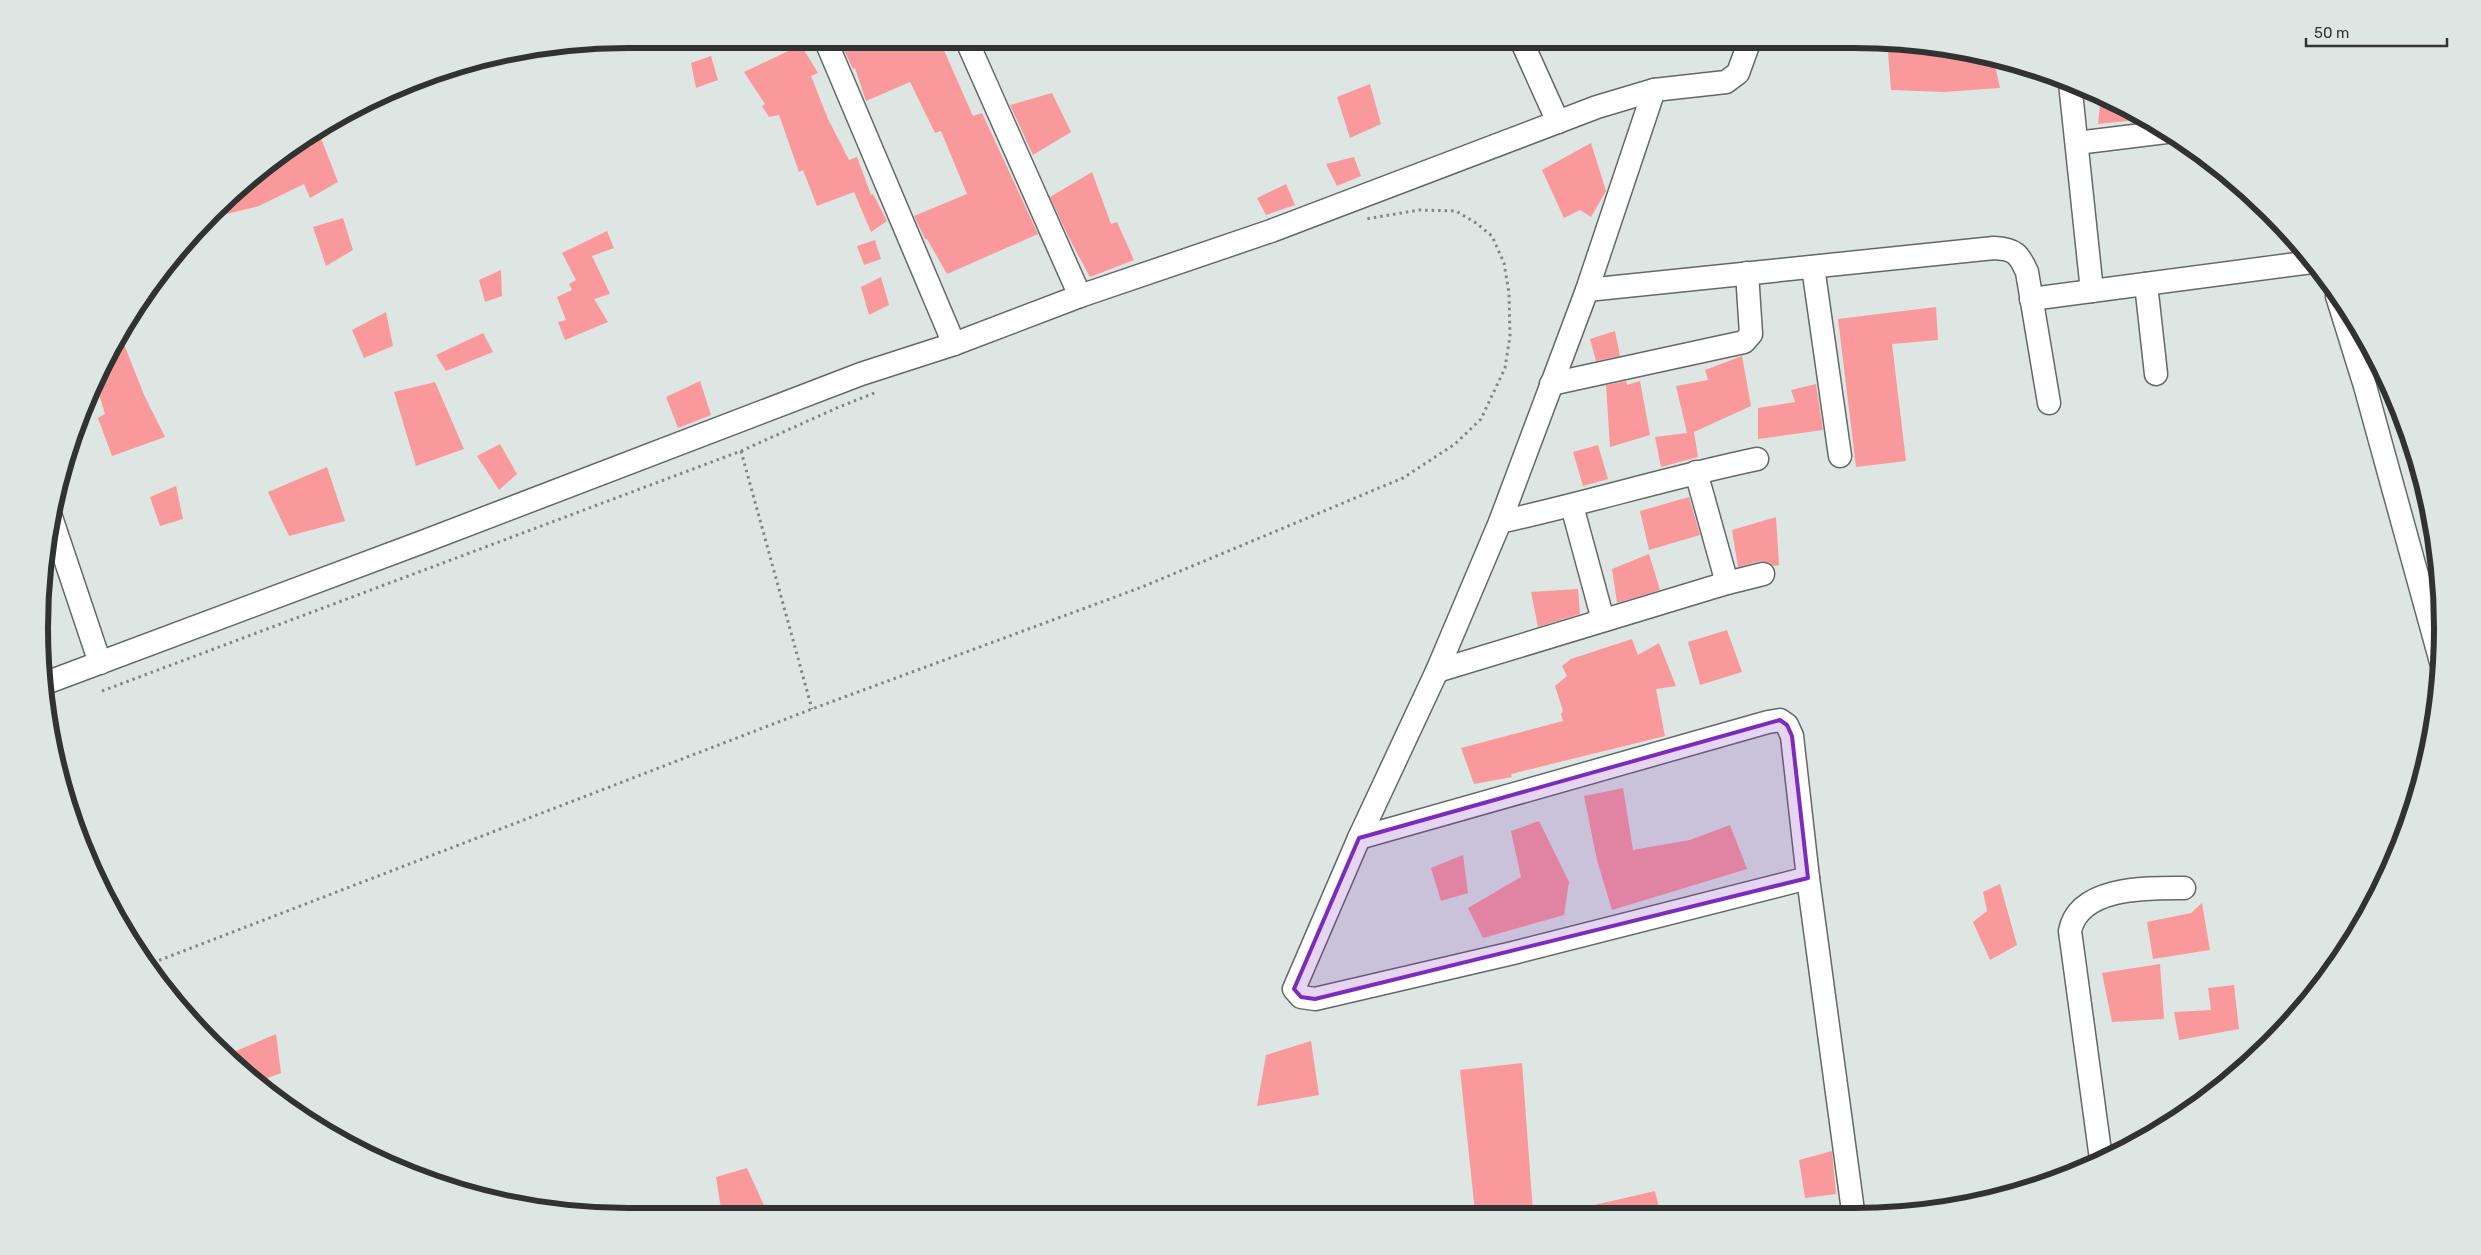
<svg xmlns="http://www.w3.org/2000/svg" width="2481" height="1255" viewBox="0 0 2481 1255" font-family="Rubik,sans-serif">
	<rect width="100%" height="100%" fill="#dee6e3"/>
	<!-- building -->
	<g fill="#fa999c">
		<polygon points="859,39 894,39 897,43 906,39 939,39 973,116 982,113 1038,234 947,274 927,239 925,239 914,216 967,194 941,131 935,133 910,82 866,101 855,68 853,69 844,50"/>
		<polygon points="1887,40 1993,57 2000,88 1944,92 1891,90"/>
		<polygon points="801,45 818,73 811,76 828,119 849,160 857,157 871,195 873,194 887,221 871,232 854,192 817,206 803,170 799,172 779,115 769,117 762,106 765,104 744,72"/>
		<polygon points="711,56 718,80 696,88 691,63"/>
		<polygon points="1370,84 1381,124 1350,138 1337,97"/>
		<polygon points="1052,93 1071,132 1033,155 1010,105"/>
		<polygon points="2101,94 2114,99 2145,119 2098,124"/>
		<polygon points="320,136 338,182 310,198 304,184 259,206 207,219 269,161 290,152 288,148 292,145"/>
		<polygon points="1591,143 1606,191 1591,217 1580,210 1564,218 1542,170"/>
		<polygon points="1354,157 1361,176 1337,186 1326,164"/>
		<polygon points="1092,172 1111,224 1117,222 1134,260 1090,277 1069,238 1050,197"/>
		<polygon points="1286,184 1295,205 1266,215 1257,198"/>
		<polygon points="343,218 353,250 326,266 313,227"/>
		<polygon points="607,231 614,248 592,256 610,294 594,299 608,322 565,340 558,322 566,320 557,297 572,290 569,284 576,280 562,253"/>
		<polygon points="875,240 881,259 864,265 857,246"/>
		<polygon points="501,270 502,296 485,302 479,280"/>
		<polygon points="881,277 889,305 869,315 861,287"/>
		<polygon points="1936,307 1938,340 1892,344 1906,461 1856,467 1838,319"/>
		<polygon points="386,312 393,346 364,358 352,330"/>
		<polygon points="1615,331 1620,356 1596,361 1590,339"/>
		<polygon points="483,333 493,352 446,371 436,355"/>
		<polygon points="120,334 144,395 165,437 112,456 98,418 105,414 95,381"/>
		<polygon points="1742,356 1751,406 1694,432 1698,457 1661,467 1655,437 1687,433 1676,386 1708,380 1705,370"/>
		<polygon points="700,381 711,415 678,428 666,397"/>
		<polygon points="1626,381 1627,385 1640,381 1650,435 1610,447 1606,385"/>
		<polygon points="435,382 464,449 416,466 394,392"/>
		<polygon points="1816,384 1823,430 1758,439 1758,408 1795,402 1791,390"/>
		<polygon points="500,444 517,474 499,490 477,456"/>
		<polygon points="1598,445 1608,479 1583,486 1573,452"/>
		<polygon points="327,467 345,521 289,536 268,492"/>
		<polygon points="176,486 183,519 160,526 150,497"/>
		<polygon points="1689,497 1700,535 1649,550 1640,511"/>
		<polygon points="1776,517 1779,565 1773,566 1767,562 1760,561 1738,567 1732,530"/>
		<polygon points="1649,554 1660,590 1617,603 1612,569"/>
		<polygon points="1578,589 1580,614 1538,627 1531,592"/>
		<polygon points="1727,630 1742,672 1700,685 1688,642"/>
		<polygon points="1632,639 1638,655 1659,643 1676,686 1656,689 1665,736 1511,774 1512,777 1474,784 1461,748 1563,721 1561,714 1563,711 1555,686 1567,676 1562,666 1571,659"/>
		<polygon points="1623,788 1633,850 1690,840 1730,825 1747,869 1612,910 1597,860 1584,796"/>
		<polygon points="1539,821 1569,882 1564,915 1483,938 1468,908 1521,877 1511,831"/>
		<polygon points="1463,855 1468,893 1441,901 1431,868"/>
		<polygon points="2000,884 2017,945 1990,960 1973,922 1987,911 1983,892"/>
		<polygon points="2202,903 2210,950 2153,959 2147,922 2191,913"/>
		<polygon points="2160,964 2164,1019 2112,1022 2102,973"/>
		<polygon points="2234,985 2239,1029 2179,1040 2174,1012 2211,1010 2208,988"/>
		<polygon points="276,1034 281,1073 257,1082 234,1063 229,1054"/>
		<polygon points="1311,1041 1319,1095 1257,1106 1266,1055"/>
		<polygon points="1522,1063 1533,1212 1475,1212 1460,1070"/>
		<polygon points="1832,1151 1836,1194 1805,1198 1799,1160"/>
		<polygon points="747,1168 768,1214 722,1215 716,1177"/>
		<polygon points="1655,1191 1660,1212 1591,1212 1590,1206"/>
	</g>
	<g fill="none" stroke-linecap="round" stroke-linejoin="round">
		<defs>
			<g id="minor">
				<polyline points="825,39 954,344"/>
				<polyline points="966,39 1080,296"/>
				<polyline points="1521,40 1558,122"/>
				<polyline points="2070,83 2092,291"/>
				<polyline points="1654,90 1587,290 1500,522 1437,671 1359,838 1294,989 1301,997 1315,999 1513,953 1808,878"/>
				<polyline points="2077,143 2166,132"/>
				<polyline points="1813,267 1840,456"/>
				<polyline points="2146,284 2156,374"/>
				<path d="M1587 290 1994 248C2015 249 2019 254 2027 272L2049 403"/>
				<polyline points="2337,296 2365,386 2441,662"/>
				<polyline points="2031,299 2312,262"/>
				<polyline points="1551,384 1744,342 1751,334 1747,273"/>
				<polyline points="1696,472 1727,583"/>
				<polyline points="1572,506 1603,620"/>
				<polyline points="50,514 100,663"/>
				<path d="M1500 522C1586 503 1671 477 1757 459"/>
				<polyline points="1437,671 1727,583 1763,574"/>
				<polyline points="43,684 425,541 861,374 954,344 1080,296 1271,231 1597,107 1654,90 1726,82 1738,73 1750,40"/>
				<polyline points="1359,838 1768,722 1780,720 1787,725 1792,736 1808,878 1853,1211"/>
				<path d="M2101 1159 2070 931C2079 886 2148 888 2184 888"/>
			</g>
		</defs>
		<!-- minor casing -->
		<use href="#minor" stroke="#626967" stroke-width="25"/>
		<!-- path -->
		<g stroke="#828785" stroke-width="3" stroke-dasharray="2.5 4" stroke-linecap="butt">
			<polyline points="741,451 812,709"/>
			<polyline points="102,691 741,451 839,407 877,392"/>
			<polyline points="147,965 812,709 1142,587 1403,478 1455,444 1481,419 1505,368 1510,336 1509,293 1504,263 1492,236 1476,223 1456,211 1419,210 1366,219"/>
		</g>
		<!-- minor -->
		<use href="#minor" stroke="#fff" stroke-width="22"/>
	</g>
	<!-- marked area -->
	<path fill="#7b2cbf" fill-opacity="0.2" stroke="#7b2cbf" stroke-width="4" stroke-linejoin="round" d="M1780 720 1787 725 1792 736 1808 878 1315 999 1301 997 1294 989 1359 838Z"/>
	<!-- crop -->
	<path d="M0 0H2481V1255H0ZM628 48H1854A580 580 0 0 1 2434 628V628A580 580 0 0 1 1854 1208H628A580 580 0 0 1 48 628V628A580 580 0 0 1 628 48Z" fill="#dee6e3" fill-rule="evenodd"/>
	<path fill="none" stroke="#303332" stroke-width="6" d="M628 48H1854A580 580 0 0 1 2434 628V628A580 580 0 0 1 1854 1208H628A580 580 0 0 1 48 628V628A580 580 0 0 1 628 48Z"/>
	<!-- scale -->
	<path d="M2306 38v8h141v-8" fill="none" stroke="#303332" stroke-width="2.5"/>
	<text x="2314" y="38" font-size="15" fill="#303332" stroke="#dee6e3" stroke-width="4" paint-order="stroke">50 m</text>
</svg>
